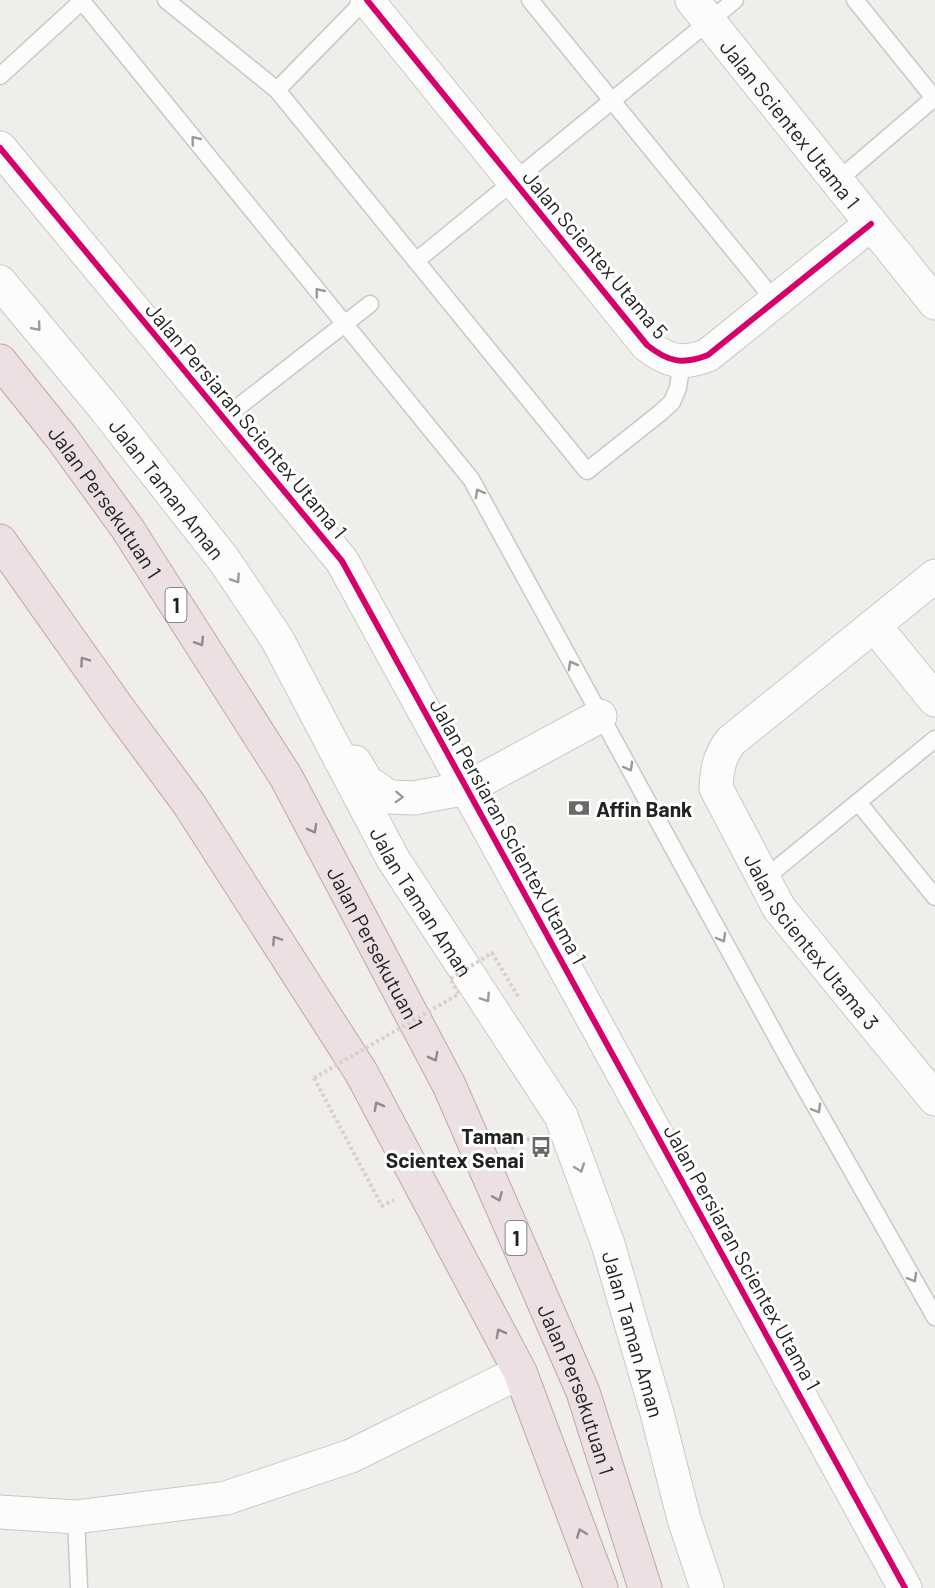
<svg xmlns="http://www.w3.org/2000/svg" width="935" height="1588" viewBox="0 0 935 1588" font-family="Barlow,sans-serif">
	<rect width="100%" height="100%" fill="#f0eeeb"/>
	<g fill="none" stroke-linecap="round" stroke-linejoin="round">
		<defs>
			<g id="lane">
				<polyline points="81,0 471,479 788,1058 935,1317"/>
				<polyline points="166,0 277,90 587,471 660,413 672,402 678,388 682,361"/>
				<polyline points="530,0 775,301"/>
				<polyline points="0,76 82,1"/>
				<polyline points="277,90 365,0"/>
				<polyline points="837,181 934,98 855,0"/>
				<polyline points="416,261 735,0"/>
				<polyline points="224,418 370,304"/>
				<polyline points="858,802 935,897"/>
				<polyline points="764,879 935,739"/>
				<polyline points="76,1517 79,1588"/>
			</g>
			<g id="street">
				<path d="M367 0 647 345C668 362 683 365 708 355L871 224"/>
				<path id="s1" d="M692 0 935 303"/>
				<polyline points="0,148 342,561 905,1588"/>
				<path id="s2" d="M0 282 103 406 224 560 277 639 393 859 561 1116 608 1244 657 1413 684 1519 707 1588"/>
				<path id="s3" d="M935 576 731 741C719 756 717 770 716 788L779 908 935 1099"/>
				<polyline points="874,625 935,700"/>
				<polyline points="355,762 366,781 389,797 414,798 467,788 600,716"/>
				<polyline points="0,1512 76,1517 226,1498 351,1456 520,1372"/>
			</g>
			<g id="highway">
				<path id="s4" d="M0 361 61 437 127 528 286 777 449 1085 583 1392 645 1588"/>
				<polyline points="0,541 118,708 189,804 361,1072 520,1372 601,1588"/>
			</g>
		</defs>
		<!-- lane casing -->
		<use href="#lane" stroke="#c9c8c7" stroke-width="19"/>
		<!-- street casing -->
		<use href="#street" stroke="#c9c8c7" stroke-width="35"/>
		<!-- highway casing -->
		<use href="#highway" stroke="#c5a2ac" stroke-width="35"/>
		<!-- path -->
		<g stroke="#dccecd" stroke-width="4" stroke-dasharray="3 3" stroke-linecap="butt">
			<polyline points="314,1078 382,1206 394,1200"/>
			<polyline points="511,1148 536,1135"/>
		</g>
		<!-- lane -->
		<use href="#lane" stroke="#fdfcfc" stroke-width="16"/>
		<!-- street -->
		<use href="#street" stroke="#fdfcfc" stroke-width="33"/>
		<!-- highway -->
		<use href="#highway" stroke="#ece0e2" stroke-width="33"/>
		<!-- path-bridge -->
		<polyline stroke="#dccecd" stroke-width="4" stroke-dasharray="3 3" stroke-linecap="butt" points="314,1078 459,994 450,979 492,953 519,998"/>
		<defs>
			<g id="cycleway">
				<path d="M367 0 647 345C668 362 683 365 708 355L871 224"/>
				<polyline points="0,148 342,561 905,1588"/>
			</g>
		</defs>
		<!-- cycleway casing -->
		<use href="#cycleway" stroke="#fff" stroke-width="10"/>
		<!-- cycleway -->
		<use href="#cycleway" stroke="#d6006c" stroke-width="6"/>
	</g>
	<!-- one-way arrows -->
	<defs><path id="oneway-chevron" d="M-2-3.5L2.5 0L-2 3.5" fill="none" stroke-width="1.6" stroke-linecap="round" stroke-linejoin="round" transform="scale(1.5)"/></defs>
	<g stroke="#9a9a9a">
		<use href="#oneway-chevron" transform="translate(195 140) rotate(-129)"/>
		<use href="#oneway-chevron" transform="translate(319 292) rotate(-129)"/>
		<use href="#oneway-chevron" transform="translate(37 327) rotate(50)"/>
		<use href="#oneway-chevron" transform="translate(479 493) rotate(-119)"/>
		<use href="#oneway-chevron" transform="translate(236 579) rotate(56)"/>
		<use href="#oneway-chevron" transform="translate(572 665) rotate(-119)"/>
		<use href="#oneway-chevron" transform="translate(629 767) rotate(61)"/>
		<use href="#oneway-chevron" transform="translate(399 797) rotate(2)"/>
		<use href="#oneway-chevron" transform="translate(722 938) rotate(61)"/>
		<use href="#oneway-chevron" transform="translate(486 998) rotate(57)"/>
		<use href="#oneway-chevron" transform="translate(817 1109) rotate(60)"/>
		<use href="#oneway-chevron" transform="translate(580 1168) rotate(70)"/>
		<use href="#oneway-chevron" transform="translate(913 1278) rotate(60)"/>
	</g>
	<g stroke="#918a8c">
		<use href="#oneway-chevron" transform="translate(200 642) rotate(58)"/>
		<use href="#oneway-chevron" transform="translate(84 661) rotate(-125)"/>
		<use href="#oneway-chevron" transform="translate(313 829) rotate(62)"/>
		<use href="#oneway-chevron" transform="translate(276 940) rotate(-123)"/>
		<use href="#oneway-chevron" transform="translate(434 1057) rotate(62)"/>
		<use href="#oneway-chevron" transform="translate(378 1106) rotate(-118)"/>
		<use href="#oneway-chevron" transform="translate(498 1197) rotate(67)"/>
		<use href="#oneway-chevron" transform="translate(500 1333) rotate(-118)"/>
		<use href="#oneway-chevron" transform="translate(581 1533) rotate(-111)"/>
	</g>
	<!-- icons -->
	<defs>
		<symbol id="bank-bare" viewBox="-9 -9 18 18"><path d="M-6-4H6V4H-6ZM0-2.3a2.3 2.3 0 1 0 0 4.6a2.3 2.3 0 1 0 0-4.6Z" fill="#6a6968" stroke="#fff" stroke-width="2.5" paint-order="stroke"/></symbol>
		<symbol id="bus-bare" viewBox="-9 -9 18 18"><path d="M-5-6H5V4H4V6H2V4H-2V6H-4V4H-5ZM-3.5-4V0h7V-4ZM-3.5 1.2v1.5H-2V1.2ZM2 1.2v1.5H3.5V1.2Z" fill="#6a6968" stroke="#fff" stroke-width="2.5" paint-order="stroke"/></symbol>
	</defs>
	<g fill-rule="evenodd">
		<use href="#bank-bare" x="564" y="793" width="30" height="30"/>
		<use href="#bus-bare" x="526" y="1132" width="30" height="30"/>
	</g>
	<g text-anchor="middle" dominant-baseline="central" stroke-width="6" stroke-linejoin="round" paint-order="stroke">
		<!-- shield labels -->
		<g fill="#fff" stroke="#646464" stroke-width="1.5">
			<rect x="165.5" y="588" width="21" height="34" rx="4.5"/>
			<rect x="505.5" y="1221" width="21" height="34" rx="4.5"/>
		</g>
		<g font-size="20" font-weight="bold" fill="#222">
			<text x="176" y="605">1</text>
			<text x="516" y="1238">1</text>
		</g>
		<!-- street labels -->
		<g font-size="21" fill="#222" stroke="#fff">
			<text stroke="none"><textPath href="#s1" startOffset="158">Jalan Scientex Utama 1</textPath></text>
			<text transform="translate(596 254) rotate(50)">Jalan Scientex Utama 5</text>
			<text transform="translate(247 420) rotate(50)">Jalan Persiaran Scientex Utama 1</text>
			<text stroke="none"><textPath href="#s2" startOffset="266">Jalan Taman Aman</textPath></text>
			<text stroke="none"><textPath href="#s4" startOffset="176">Jalan Persekutuan 1</textPath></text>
			<text transform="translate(509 831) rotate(61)">Jalan Persiaran Scientex Utama 1</text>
			<text stroke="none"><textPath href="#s2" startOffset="752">Jalan Taman Aman</textPath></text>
			<text stroke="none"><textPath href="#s3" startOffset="494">Jalan Scientex Utama 3</textPath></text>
			<text stroke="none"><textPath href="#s4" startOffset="698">Jalan Persekutuan 1</textPath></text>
			<text transform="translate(743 1257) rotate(61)">Jalan Persiaran Scientex Utama 1</text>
			<text stroke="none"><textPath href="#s2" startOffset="1238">Jalan Taman Aman</textPath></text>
			<text stroke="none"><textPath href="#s4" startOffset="1184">Jalan Persekutuan 1</textPath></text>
		</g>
		<!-- poi labels -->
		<g font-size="21" font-weight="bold" fill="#222" stroke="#fff" text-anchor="start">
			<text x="596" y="808">Affin Bank</text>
			<text x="524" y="1135" text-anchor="end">Taman<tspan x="524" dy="24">Scientex Senai</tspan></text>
		</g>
	</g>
</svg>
